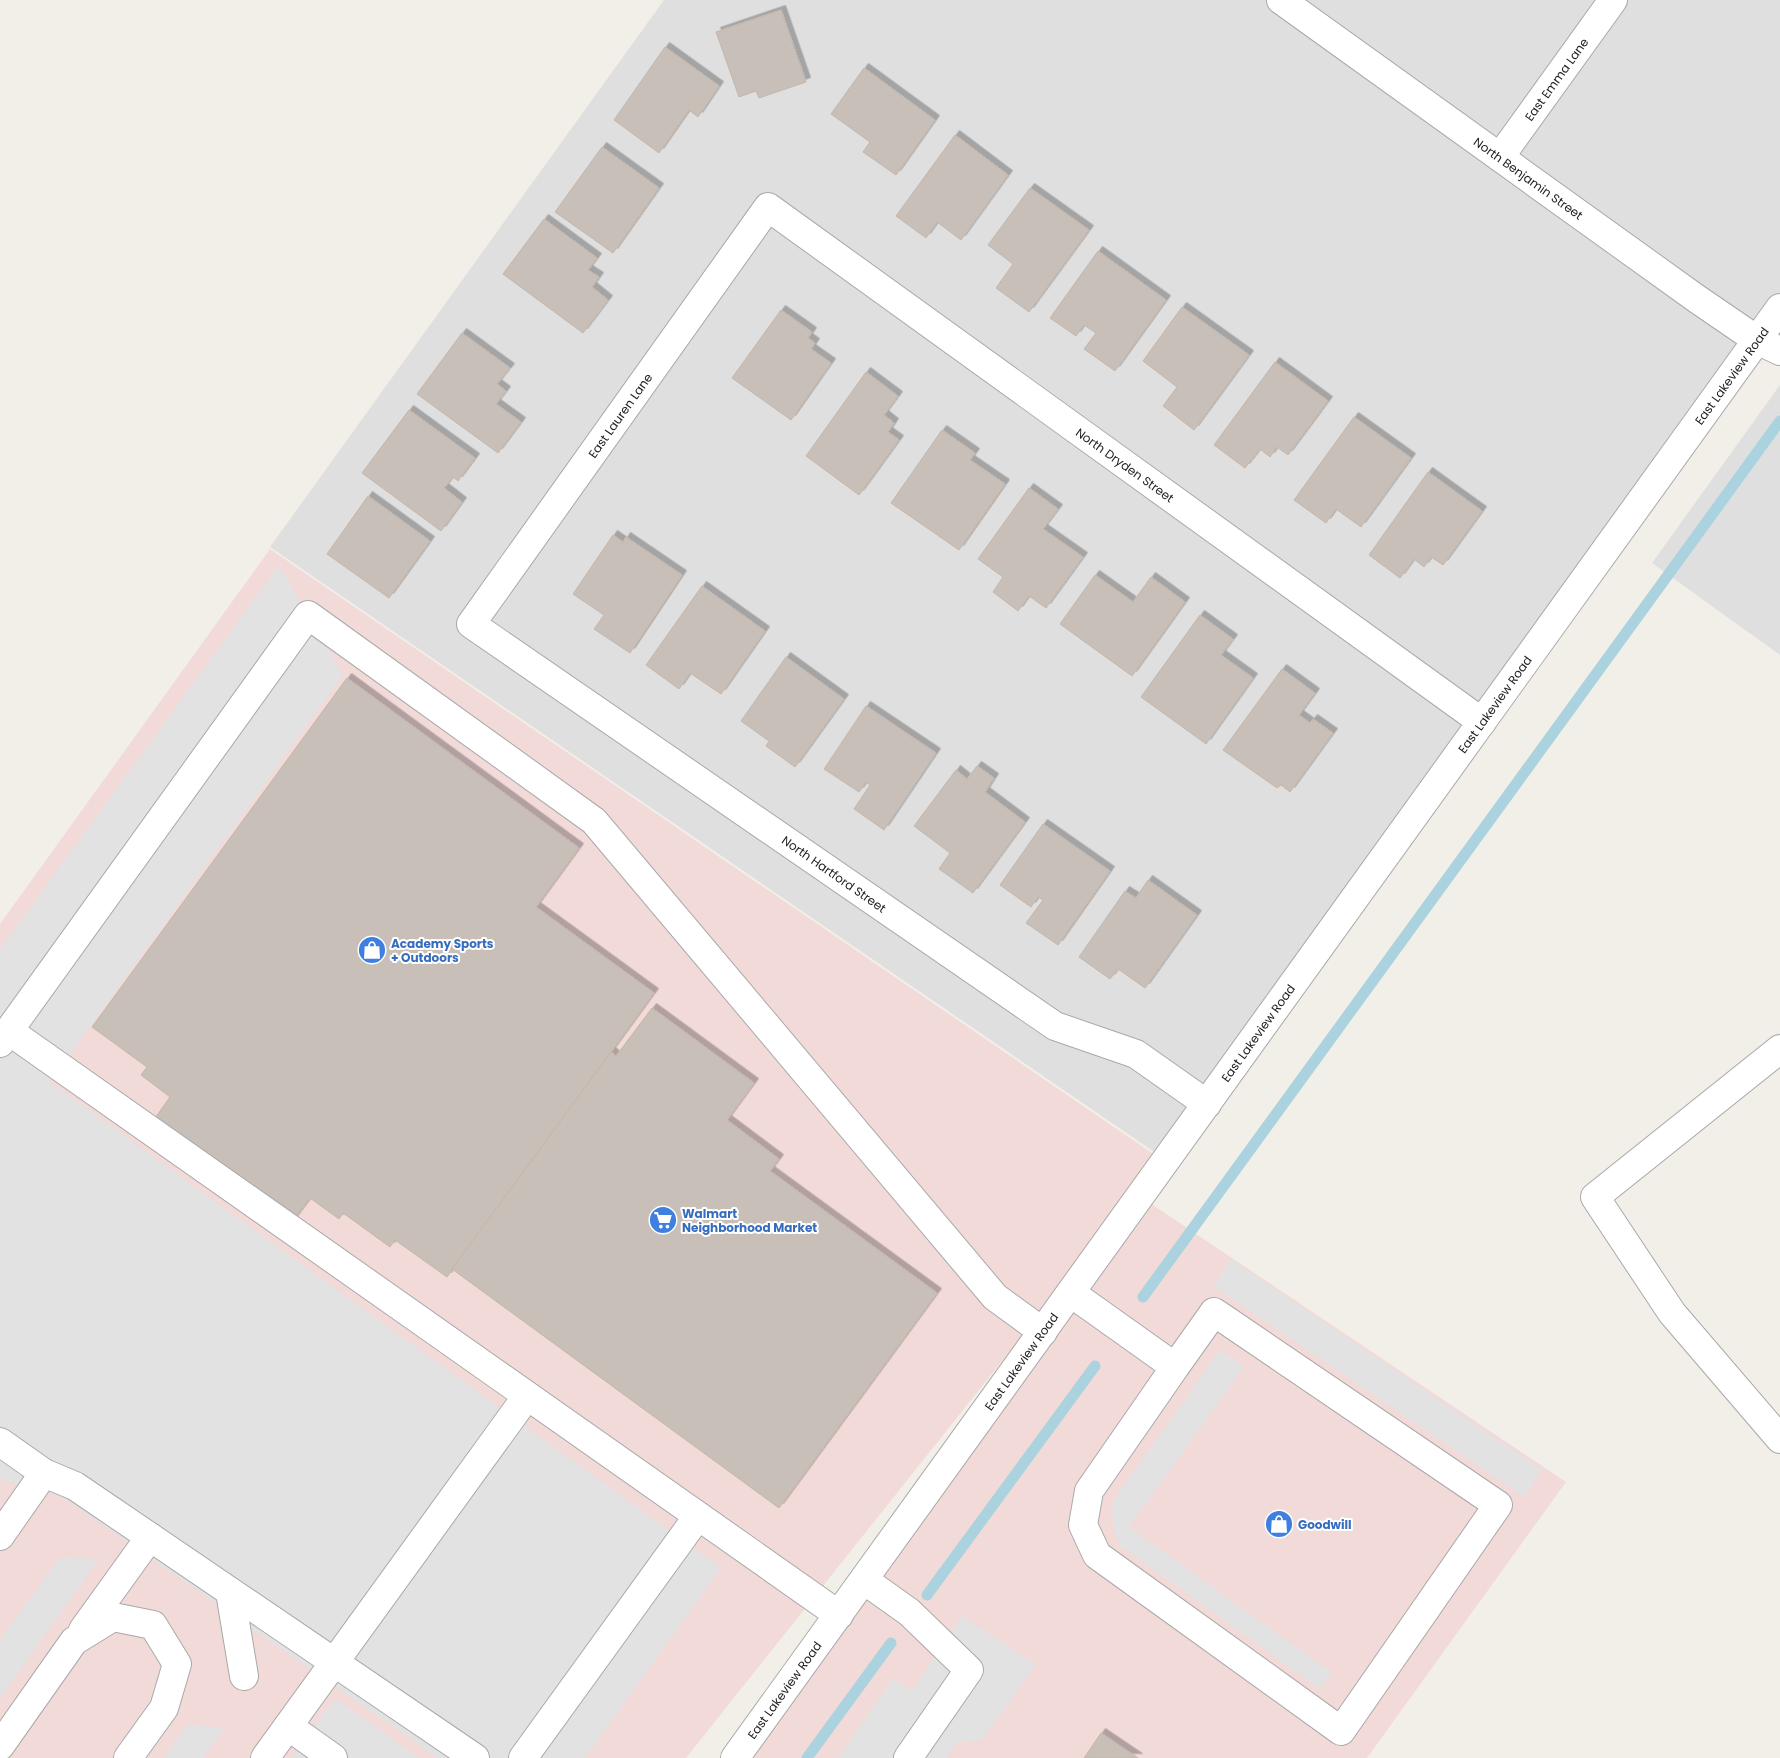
<svg xmlns="http://www.w3.org/2000/svg" width="1780" height="1758" viewBox="0 0 1780 1758" font-family="Poppins,sans-serif">
	<defs>
		<filter id="shadow"><feDropShadow dx="4.5" dy="-4.5" stdDeviation="0" flood-color="#0004"/></filter>
	</defs>
	<rect width="100%" height="100%" fill="#f2efe9"/>
	<!-- residential -->
	<g fill="#e0dfdf">
		<polygon points="664,0 1780,0 1780,301 1163,1158 270,547"/>
		<polygon points="1780,385 1780,655 1652,563"/>
	</g>
	<!-- commercial -->
	<g fill="#f2dad9">
		<polygon points="270,549 1162,1160 686,1758 0,1758 0,924"/>
		<polygon points="1144,1199 1566,1482 1367,1758 749,1758"/>
	</g>
	<!-- parking -->
	<g fill="#e2e2e2">
		<polygon points="279,565 343,675 50,1082 721,1568 585,1758 438,1758 61,1496 0,1479 0,949"/>
		<polygon points="1231,1259 1542,1470 1524,1497 1213,1286"/>
		<polygon points="1220,1350 1244,1367 1129,1527 1332,1673 1320,1689 1119,1545 1113,1523 1112,1503"/>
		<polygon points="60,1557 99,1559 0,1698 0,1640"/>
		<polygon points="962,1616 1036,1665 982,1740 956,1743 946,1758 838,1758 893,1678 912,1691"/>
		<polygon points="339,1701 419,1758 292,1758 329,1706 334,1702"/>
		<polygon points="188,1724 224,1729 203,1758 164,1758"/>
	</g>
	<g fill="none" stroke-linecap="round" stroke-linejoin="round">
		<!-- stream -->
		<g stroke="#aad3df" stroke-width="11">
			<polyline points="1143,1297 1780,421"/>
			<polyline points="927,1595 1095,1366"/>
			<polyline points="807,1758 891,1643"/>
		</g>
	</g>
	<!-- building -->
	<g fill="#c7bfb8" stroke="#c4b6ab" filter="url(#shadow)">
		<polygon points="781,10 806,82 759,98 756,91 739,97 716,32"/>
		<polygon points="665,47 719,86 698,117 689,110 659,153 614,120"/>
		<polygon points="864,68 935,120 896,175 863,152 870,142 831,114"/>
		<polygon points="955,135 1008,175 961,240 937,222 926,238 896,216"/>
		<polygon points="602,147 659,188 613,253 555,212"/>
		<polygon points="1030,188 1089,230 1029,312 996,288 1013,264 988,245"/>
		<polygon points="544,219 597,258 588,270 599,277 592,287 608,300 583,333 503,274"/>
		<polygon points="1098,251 1166,300 1115,371 1084,349 1096,333 1084,325 1076,336 1050,318"/>
		<polygon points="1182,307 1249,355 1194,430 1163,406 1177,387 1143,361"/>
		<polygon points="781,310 812,332 808,338 815,343 811,349 831,363 791,420 732,378"/>
		<polygon points="462,333 510,368 497,384 506,391 496,404 521,422 498,453 417,394"/>
		<polygon points="1275,362 1328,401 1288,455 1277,447 1270,457 1260,449 1245,468 1214,445"/>
		<polygon points="866,372 898,396 884,415 894,423 888,432 899,440 859,495 806,456"/>
		<polygon points="409,410 475,458 458,481 453,477 444,488 462,502 441,531 362,473"/>
		<polygon points="1354,417 1411,458 1361,527 1336,509 1326,523 1294,500"/>
		<polygon points="942,430 975,453 970,460 1005,484 959,550 891,503"/>
		<polygon points="1428,472 1482,511 1443,565 1431,557 1424,567 1414,559 1400,578 1369,555"/>
		<polygon points="1029,488 1058,509 1043,529 1083,557 1046,608 1029,596 1018,611 993,592 1003,577 978,559"/>
		<polygon points="368,496 430,541 389,598 327,554"/>
		<polygon points="613,535 623,542 626,537 682,575 630,653 594,629 604,615 573,594"/>
		<polygon points="1095,575 1133,602 1151,577 1185,602 1132,676 1060,624"/>
		<polygon points="702,586 765,631 721,694 690,673 679,689 646,665"/>
		<polygon points="1200,615 1233,639 1221,655 1253,678 1206,744 1141,697"/>
		<polygon points="786,657 844,699 795,767 766,746 769,741 741,721"/>
		<polygon points="1282,669 1315,693 1299,715 1310,723 1313,719 1333,733 1290,792 1281,785 1277,788 1223,750"/>
		<polygon points="347,678 579,848 536,907 654,993 447,1277 395,1240 390,1247 343,1213 339,1219 310,1198 292,1222 153,1121 170,1097 141,1075 147,1067 92,1027"/>
		<polygon points="866,706 936,753 884,830 854,809 870,785 866,782 859,792 824,769"/>
		<polygon points="977,766 994,778 985,792 1025,822 973,893 939,869 950,853 914,826 956,770 967,779"/>
		<polygon points="1043,824 1110,871 1058,945 1026,923 1043,900 1038,897 1031,907 1000,885"/>
		<polygon points="1148,880 1197,915 1145,988 1118,969 1110,979 1079,957 1125,891 1136,898"/>
		<polygon points="652,1008 754,1083 727,1120 779,1159 770,1171 937,1293 779,1508 452,1269 611,1052 616,1056"/>
		<polygon points="1101,1733 1138,1758 1084,1758"/>
	</g>
	<g fill="none" stroke-linecap="round" stroke-linejoin="round">
		<defs>
			<g id="minor">
				<path id="s1" d="M1281 0 1697 299 1757 340 1780 351"/>
				<path id="s2" d="M1500 157 1613 0"/>
				<polyline points="9,1031 839,1615"/>
				<polyline points="0,1043 308,615 594,821 995,1297 1043,1332"/>
				<polyline points="1780,1049 1595,1197 1672,1313 1780,1439"/>
				<path id="s3" d="M1207 1104 1136 1054 1055 1026 471 624 768 207 1482 722"/>
				<polyline points="1071,1293 1175,1367 1214,1312 1498,1505 1341,1731 1097,1555 1083,1525 1089,1491 1175,1367"/>
				<polyline points="0,1442 44,1473 75,1486 475,1758"/>
				<polyline points="0,1536 44,1473"/>
				<polyline points="864,1580 909,1612 969,1670 908,1758"/>
				<polyline points="230,1592 244,1676"/>
				<polyline points="83,1630 150,1537"/>
				<polyline points="288,1726 333,1758"/>
				<polyline points="0,1746 74,1641 113,1617 153,1625 177,1664 164,1708 128,1758"/>
				<polyline points="265,1758 527,1396"/>
				<polyline points="523,1758 698,1516"/>
				<path id="s4" d="M735 1758 1780 308"/>
			</g>
		</defs>
		<!-- minor casing -->
		<use href="#minor" stroke="#a9a9a9" stroke-width="30"/>
		<!-- minor -->
		<use href="#minor" stroke="#fff" stroke-width="28"/>
	</g>
	<!-- icons -->
	<defs>
		<symbol id="shop-disc" viewBox="-11 -11 22 22"><circle r="9.5" fill="#3f7fe0" stroke="#fff"/><path d="M-5-2.5h2.3a2.7 3.5 0 0 1 5.4 0H5L5.5 6h-11ZM-1.5-2.5h3a1.5 2.3 0 0 0-3 0Z" fill="#fff"/></symbol>
		<symbol id="supermarket-disc" viewBox="-11 -11 22 22"><circle r="9.5" fill="#3f7fe0" stroke="#fff"/><path d="M-6-5.5h2.5l.6 2H6L4.5 2H-2.5L-4.4-4H-6ZM-1.5 3.2a1.3 1.3 0 1 0 .1 0ZM3 3.2a1.3 1.3 0 1 0 .1 0Z" fill="#fff"/></symbol>
	</defs>
	<g fill-rule="evenodd">
		<use href="#shop-disc" x="356" y="934" width="32" height="32"/>
		<use href="#supermarket-disc" x="647" y="1204" width="32" height="32"/>
		<use href="#shop-disc" x="1263" y="1508" width="32" height="32"/>
	</g>
	<g text-anchor="middle" dominant-baseline="central" stroke-width="4" stroke-linejoin="round" paint-order="stroke">
		<!-- street labels -->
		<g font-size="12" fill="#222" stroke="#fff">
			<text stroke="none"><textPath href="#s2" startOffset="96">East Emma Lane</textPath></text>
			<text stroke="none"><textPath href="#s1" startOffset="305">North Benjamin Street</textPath></text>
			<text stroke="none"><textPath href="#s4" startOffset="1704">East Lakeview Road</textPath></text>
			<text stroke="none"><textPath href="#s3" startOffset="1138">East Lauren Lane</textPath></text>
			<text stroke="none"><textPath href="#s3" startOffset="1834">North Dryden Street</textPath></text>
			<text stroke="none"><textPath href="#s4" startOffset="1299">East Lakeview Road</textPath></text>
			<text transform="translate(834 874) rotate(35)">North Hartford Street</text>
			<text stroke="none"><textPath href="#s4" startOffset="894">East Lakeview Road</textPath></text>
			<text stroke="none"><textPath href="#s4" startOffset="489">East Lakeview Road</textPath></text>
			<text stroke="none"><textPath href="#s4" startOffset="84">East Lakeview Road</textPath></text>
		</g>
		<!-- shop labels -->
		<g font-size="12" font-weight="bold" fill="#366cbe" stroke="#fff" text-anchor="start">
			<text x="391" y="943">Academy Sports<tspan x="391" dy="14">+ Outdoors</tspan></text>
			<text x="682" y="1213">Walmart<tspan x="682" dy="14">Neighborhood Market</tspan></text>
			<text x="1298" y="1524">Goodwill</text>
		</g>
	</g>
</svg>
